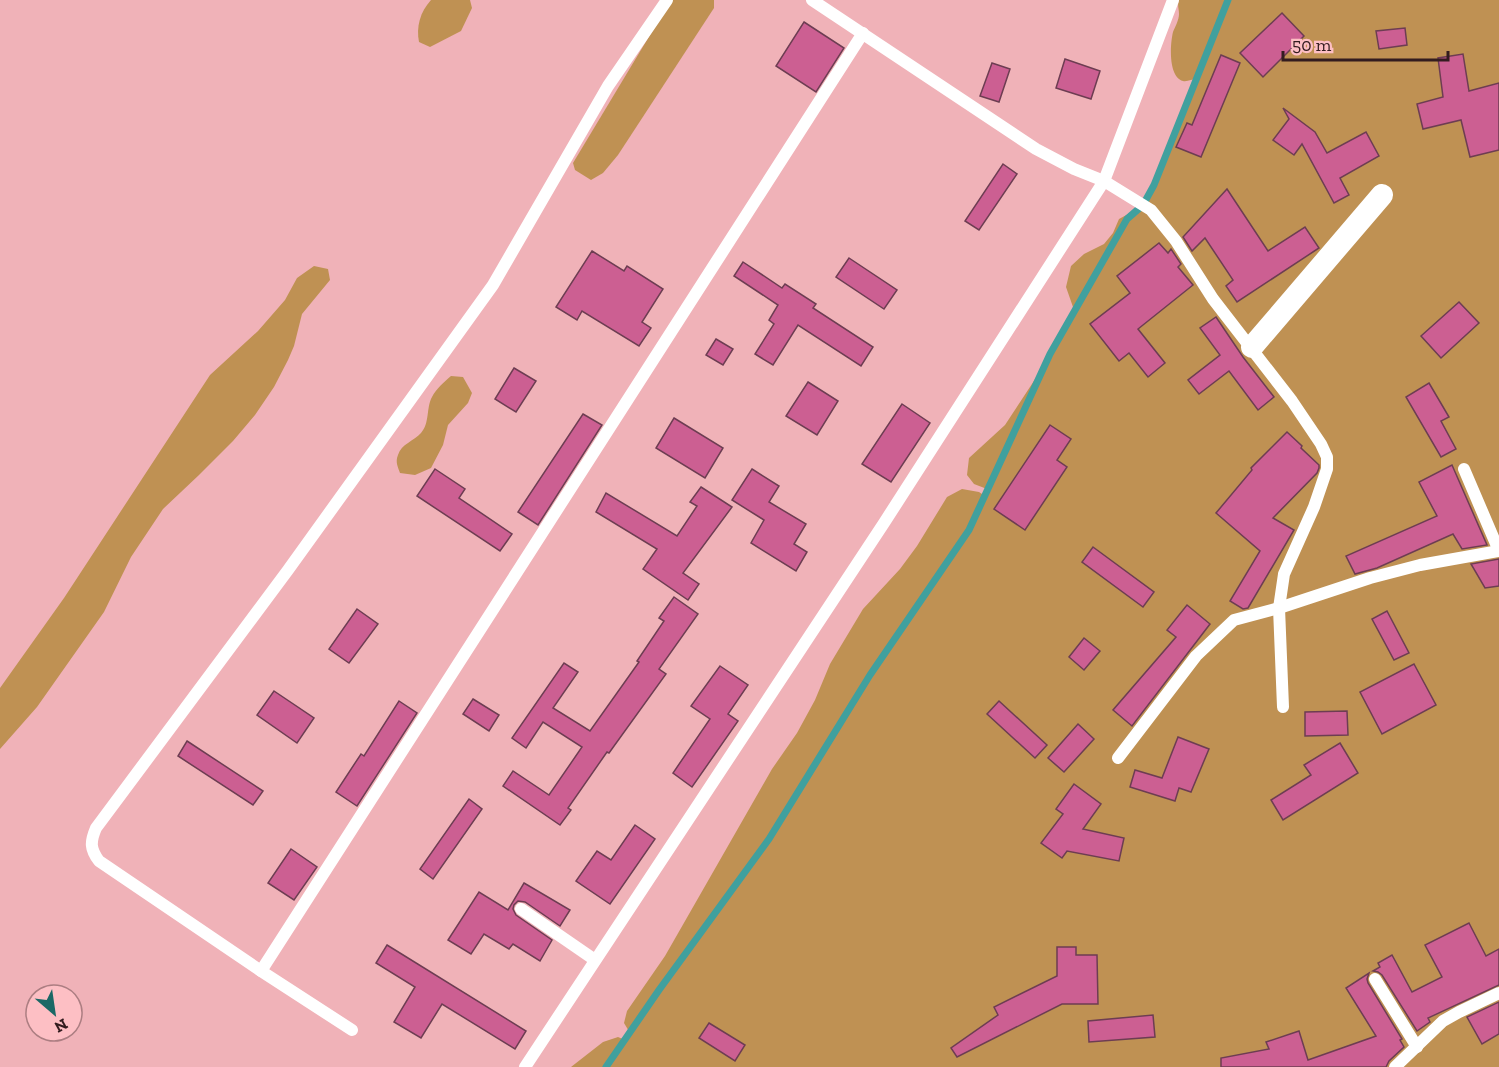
<svg xmlns="http://www.w3.org/2000/svg" width="1499" height="1067" viewBox="0 0 1499 1067" font-family="'Zilla Slab',serif">
	<rect width="100%" height="100%" fill="#f0b2b8"/>
	<!-- green -->
	<g fill="#bf9153">
		<path d="M431 0H470L472 8 461 31 430 47 419 42C416 27 420 12 431 0Z"/>
		<polygon points="671,0 714,0 714,8 618,155 603,173 591,180 575,170 573,163"/>
		<path d="M1179 0H1499V1067H571L603 1042 618 1037 625 1040 630 1033 624 1023 627 1011 665 956 772 769 797 733 815 700 830 664 863 609 900 569 917 546 947 497 962 489 979 492 985 496 987 489 974 484 967 475 969 458 1005 425 1047 361 1071 318 1073 307 1066 287 1071 266 1084 254 1104 244 1113 233 1119 219 1132 212 1134 213 1143 205 1154 185 1196 79C1193 79 1187 82 1183 81 1168 77 1170 44 1173 32 1175 27 1179 20 1179 14 1179 8 1177 6 1179 0Z"/>
		<polygon points="314,266 328,269 330,280 302,314 294,346 288,360 274,387 255,415 233,441 199,475 163,509 131,557 104,612 37,707 0,749 0,688 64,598 210,375 258,331 285,300 297,278"/>
		<path d="M451 376 463 377 472 393 468 403 448 425 443 445 431 468 415 475 400 473C398 467 395 462 398 455 401 444 414 441 421 433 430 423 426 408 432 397 436 389 444 382 451 376Z"/>
	</g>
	<g fill="none" stroke-linecap="round" stroke-linejoin="round">
		<!-- stream -->
		<polyline stroke="#40a09e" stroke-width="7" points="606,1067 659,990 769,839 870,675 969,530 1050,354 1127,219 1143,205 1154,185 1228,0"/>
	</g>
	<!-- building -->
	<g fill="#cc5f92" stroke="#6d3d52" stroke-width="1.5">
		<polygon points="1282,13 1304,36 1263,77 1240,53"/>
		<polygon points="804,22 844,48 816,92 776,66"/>
		<polygon points="1405,28 1407,45 1379,49 1376,31"/>
		<polygon points="1463,54 1469,91 1499,83 1499,150 1470,157 1461,120 1423,129 1417,104 1443,97 1438,58"/>
		<polygon points="1221,55 1240,63 1201,157 1176,147 1187,123 1192,125"/>
		<polygon points="1065,59 1100,71 1091,99 1056,88"/>
		<polygon points="992,63 1010,69 999,102 980,96"/>
		<polygon points="1283,108 1315,132 1327,153 1366,132 1379,156 1340,178 1349,195 1334,203 1302,144 1294,155 1273,140 1289,119"/>
		<polygon points="1003,164 1017,174 979,230 965,221"/>
		<polygon points="1227,189 1268,251 1305,227 1319,248 1237,302 1226,286 1233,280 1205,238 1192,251 1183,237"/>
		<polygon points="1159,243 1168,253 1171,249 1181,264 1178,267 1193,285 1138,329 1165,363 1148,377 1129,353 1119,361 1090,324 1130,293 1117,276"/>
		<polygon points="592,251 624,271 627,266 663,289 642,322 651,328 639,346 582,311 577,320 556,307"/>
		<polygon points="849,258 897,290 884,309 836,277"/>
		<polygon points="743,262 782,288 785,284 816,304 813,308 873,347 861,366 798,325 773,365 755,354 774,324 769,320 778,305 734,276"/>
		<polygon points="1459,302 1479,323 1441,358 1421,336"/>
		<polygon points="1216,317 1243,357 1274,397 1258,410 1229,371 1199,394 1188,380 1220,355 1200,328"/>
		<polygon points="716,339 733,349 723,365 706,355"/>
		<polygon points="514,368 536,381 516,412 495,399"/>
		<polygon points="808,382 838,401 817,435 786,416"/>
		<polygon points="1429,383 1449,417 1441,421 1456,449 1441,457 1406,397"/>
		<polygon points="902,404 930,423 891,482 862,464"/>
		<polygon points="583,414 602,425 538,525 518,512"/>
		<polygon points="674,418 723,448 705,478 656,448"/>
		<polygon points="1050,425 1071,439 1057,460 1067,467 1025,530 994,509"/>
		<polygon points="1287,432 1302,446 1301,448 1319,465 1319,468 1317,473 1273,518 1294,530 1248,608 1243,609 1230,601 1260,551 1216,513 1252,470 1251,468"/>
		<polygon points="1452,465 1487,545 1462,549 1453,534 1377,568 1355,574 1346,556 1437,516 1419,482"/>
		<polygon points="435,469 465,489 459,498 512,534 500,551 417,496"/>
		<polygon points="752,469 779,486 769,502 806,524 794,544 807,552 796,571 751,543 764,520 732,500"/>
		<polygon points="701,487 732,507 683,573 699,584 688,600 643,569 657,549 596,512 606,493 677,536 697,506 690,502"/>
		<polygon points="1093,547 1154,592 1143,607 1082,562"/>
		<polygon points="1499,559 1499,586 1485,588 1471,564"/>
		<polygon points="674,597 698,614 659,669 666,674 609,753 607,752 568,808 571,810 560,825 503,786 513,771 549,795 582,747 543,722 526,748 512,738 564,663 578,672 553,708 590,731 639,662 637,661 664,621 659,618"/>
		<polygon points="1187,605 1210,624 1132,726 1113,710 1176,637 1167,630"/>
		<polygon points="357,609 378,624 349,663 329,649"/>
		<polygon points="1387,611 1409,653 1394,660 1372,619"/>
		<polygon points="1084,638 1100,651 1084,670 1069,657"/>
		<polygon points="1414,664 1436,705 1382,734 1360,692"/>
		<polygon points="720,666 748,685 728,714 738,721 692,787 673,773 710,719 691,706"/>
		<polygon points="274,691 314,718 297,743 257,715"/>
		<polygon points="473,699 499,715 489,731 463,714"/>
		<polygon points="399,701 417,713 357,806 336,792 361,754 364,756"/>
		<polygon points="999,701 1047,745 1035,758 987,714"/>
		<polygon points="1347,711 1348,735 1305,736 1305,712"/>
		<polygon points="1078,724 1094,739 1064,772 1048,758"/>
		<polygon points="1178,737 1209,749 1191,792 1179,788 1175,801 1130,787 1135,770 1162,778"/>
		<polygon points="187,741 263,791 253,805 178,756"/>
		<polygon points="1340,743 1358,773 1283,820 1271,800 1311,775 1304,765"/>
		<polygon points="1074,784 1101,804 1083,829 1124,838 1119,861 1067,851 1062,858 1041,843 1063,814 1056,809"/>
		<polygon points="469,799 482,809 433,879 420,869"/>
		<polygon points="635,825 655,839 610,904 576,881 597,851 611,860"/>
		<polygon points="291,849 317,867 294,900 268,883"/>
		<polygon points="524,883 570,910 560,926 525,902 518,901 514,905 513,909 516,915 552,940 540,961 513,944 509,949 484,934 471,954 448,940 479,892 508,910"/>
		<polygon points="1469,923 1486,956 1499,949 1499,985 1428,1018 1430,1022 1417,1031 1382,975 1378,972 1373,971 1380,967 1378,963 1392,955 1412,992 1442,977 1425,945"/>
		<polygon points="387,945 526,1031 515,1049 442,1004 421,1038 394,1022 415,987 376,963"/>
		<polygon points="1057,947 1076,947 1076,955 1097,955 1098,1004 1062,1004 957,1057 951,1048 998,1015 994,1007 1057,976"/>
		<polygon points="1369,973 1367,979 1368,983 1402,1039 1400,1040 1404,1047 1389,1061 1386,1067 1221,1067 1221,1058 1269,1049 1266,1042 1299,1031 1308,1060 1376,1036 1346,988"/>
		<polygon points="1499,1002 1499,1034 1482,1044 1467,1017"/>
		<polygon points="1153,1015 1155,1037 1089,1042 1088,1021"/>
		<polygon points="709,1023 745,1045 735,1061 699,1038"/>
	</g>
	<g fill="none" stroke-linecap="round" stroke-linejoin="round">
		<!-- service -->
		<g stroke="#fff" stroke-width="12">
			<polyline points="812,0 1036,149 1074,169 1104,181 1151,210 1176,241 1213,299 1292,401 1321,444 1327,457 1327,469 1314,507 1284,574 1279,608 1283,707"/>
			<polyline points="1464,469 1499,551"/>
			<polyline points="1118,758 1196,656 1234,620 1279,608 1370,578 1420,565 1499,551"/>
			<polyline points="521,909 595,960"/>
			<polyline points="261,971 863,33"/>
			<polyline points="1375,979 1417,1047"/>
			<path d="M352 1030 261 971 99 861C90 849 90 842 96 828L288 570 493 285 608 86 667 0"/>
			<polyline points="525,1067 884,523 1104,181 1173,0"/>
			<polyline points="1395,1067 1443,1021 1459,1012 1499,993"/>
		</g>
		<!-- minor -->
		<polyline stroke="#fff" stroke-width="22" points="1252,347 1382,195"/>
	</g>
	<!-- north arrow -->
	<g transform="translate(54 1013) rotate(151)"><circle r="28" fill="#fdbfc4" stroke="#ac7e82" stroke-width="1.5"/>
	<path d="M0-4.5L10 22L0 15L-10 22Z" fill="#1b6866"/>
	<text y="-9" font-size="16" font-weight="bold" text-anchor="middle" fill="#331c1f">N</text>
	</g>
	<!-- scale -->
	<path d="M1283 51v9h165v-9" fill="none" stroke="#331c1f" stroke-width="3"/>
	<text x="1292" y="51" font-size="18" fill="#331c1f" stroke="#fdbfc4" stroke-width="4.5" paint-order="stroke">50 m</text>
</svg>
